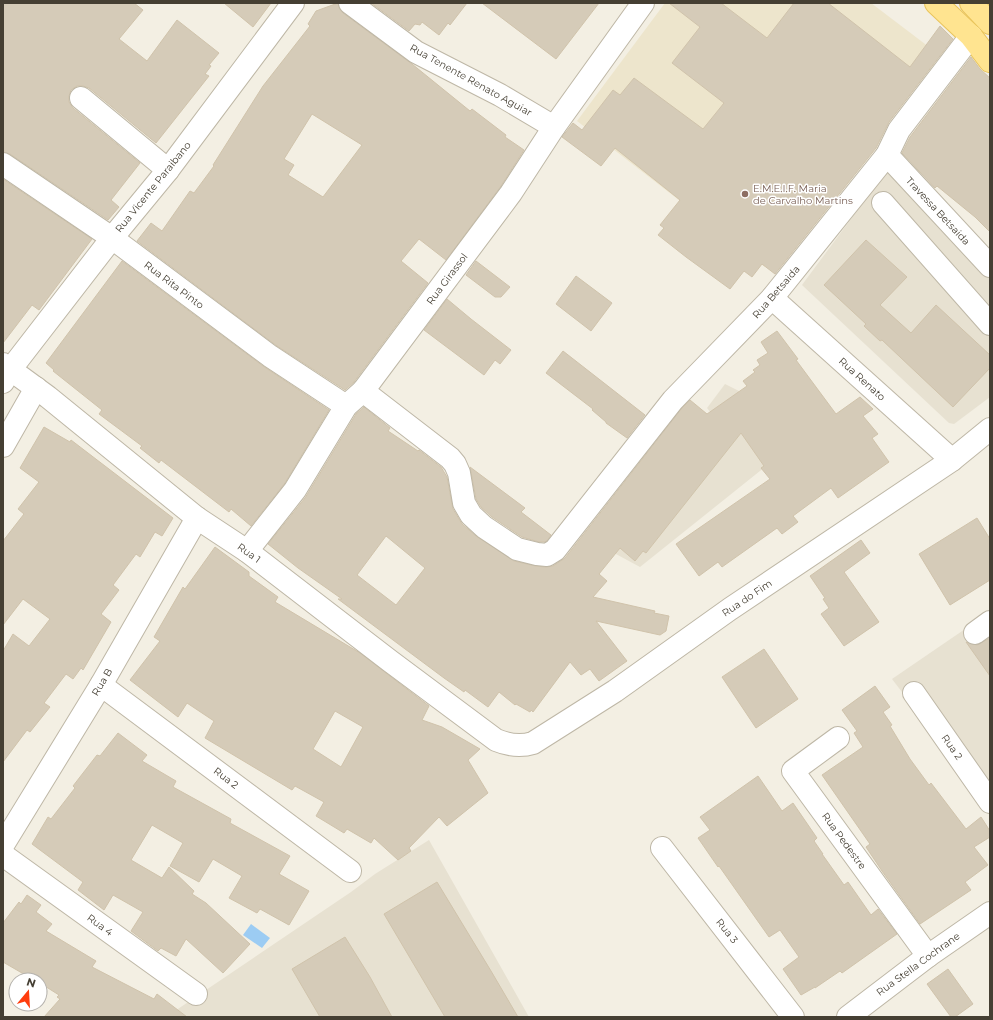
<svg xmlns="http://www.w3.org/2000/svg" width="993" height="1020" viewBox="0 0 993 1020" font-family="Montserrat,sans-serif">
	<rect width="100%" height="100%" fill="#f3efe3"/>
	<!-- residential -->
	<g fill="#e7e1d1">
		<polygon points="891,165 990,276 990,397 954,424 949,423 802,285"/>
		<polygon points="725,384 743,393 785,451 640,567 614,553 716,419 707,408"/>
		<polygon points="990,612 990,807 892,679"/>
		<polygon points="429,840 529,1017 166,1017 351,892 375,874"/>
	</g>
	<!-- education -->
	<polygon fill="#ede5cc" points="665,3 871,3 929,47 765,267 577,121"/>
	<!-- water -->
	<polygon fill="#9cccf3" points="251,924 270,938 262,948 243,935"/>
	<!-- building -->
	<g fill="#d5cbb8" stroke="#d0c3ab" fill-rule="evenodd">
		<polygon points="3,3 134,3 143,10 119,39 147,61 177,20 219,53 209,65 211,66 205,74 209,76 156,143 89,88 83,86 77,86 71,90 69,96 69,102 73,108 140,163 111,200 119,207 108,220 10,154 3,152"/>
		<polygon points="224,3 271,3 253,27"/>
		<path d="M338 3 339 8 343 13 412 64 470 111 472 109 506 135 505 137 524 150 501 186 446 260 419 239 401 261 428 283 354 382 345 390 277 346 137 241 151 223 162 231 190 191 194 193 214 166 213 165 263 86 310 26 308 24 316 11ZM312 114 362 145 323 197 288 175 294 165 284 159Z"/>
		<polygon points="371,3 467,3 450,25 448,23 439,35 422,22 420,25 415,24 409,31"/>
		<polygon points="482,3 599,3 556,59"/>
		<polygon points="669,3 721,3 767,38 794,3 828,3 910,67 940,26 953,39 889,122 876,148 775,274 762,264 752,277 744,271 730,289 686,257 658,235 664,228 660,225 680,200 615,148 601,166 562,137 573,123 582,130 613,90 620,95 634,78 703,129 724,103 672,63 700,27"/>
		<polygon points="971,57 980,69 990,78 990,232 975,217 937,186 935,188 902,153 910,137"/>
		<polygon points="3,179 92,239 39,310 32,305 3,343"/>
		<polygon points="866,240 907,277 880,305 911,333 936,305 990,355 990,368 953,407 882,340 880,341 864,326 866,324 824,285"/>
		<polygon points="122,261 263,366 329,410 285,483 251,526 231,509 229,512 161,460 159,463 140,448 142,446 99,414 102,410 53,371 54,370 46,363"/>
		<polygon points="476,261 510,287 501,297 495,297 466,275"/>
		<polygon points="576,276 612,303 591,331 556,304"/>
		<polygon points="447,299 471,319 511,350 500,364 495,360 484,375 424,330"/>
		<path d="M777 331 798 359 796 360 836 414 860 397 873 409 863 416 878 434 872 438 889 462 838 498 831 488 793 516 798 522 782 534 777 528 722 567 718 562 699 576 676 544 770 479 761 468 764 466 741 433 646 553 643 551 635 561 620 548 599 574 607 581 593 597 655 611 654 613 669 616 666 631 660 635 596 621 627 661 599 681 590 669 581 675 570 662 533 712 531 710 530 712 516 704 515 705 499 692 488 707 465 690 464 692 444 678 338 599H342L298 568 268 544 305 498 356 414 364 407 390 428 388 431 418 451 419 450 441 467 447 477 453 509 462 524 476 536 514 561 536 566 546 567 553 566 565 558 682 408 690 400 707 414 747 386 743 381 755 372 753 370 760 365 757 360 768 353 761 342ZM386 536 425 568 396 605 357 575Z"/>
		<polygon points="563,351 645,415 627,438 606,423 606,422 592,410 593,409 546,373"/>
		<polygon points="44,427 70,442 71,440 173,518 162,536 155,532 140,557 136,554 113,585 119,590 101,614 111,622 83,670 81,668 73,679 66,674 44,703 50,707 30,732 27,730 3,762 3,651 13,634 29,646 50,619 23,599 3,625 3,541 24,514 18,509 39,482 20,468"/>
		<polygon points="470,467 525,508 521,512 551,535 547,541 544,542 539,542 522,537 492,517 481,507 476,499"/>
		<polygon points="977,518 990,539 990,580 950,605 919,554"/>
		<polygon points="861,540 870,553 844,572 879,622 844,646 821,614 829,608 823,599 825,598 810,576"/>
		<path d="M215 547 249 572V576L278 597 275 602 360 653 429 706 422 720 442 727 480 749 468 760 488 793 447 826 439 817 409 848 411 851 398 860 374 838 371 843 347 829 344 833 316 816 324 802 295 786 292 790 205 738 214 721 187 703 178 717 130 680 160 641 154 637 183 587 185 589ZM335 711 363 727 341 767 313 749Z"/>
		<polygon points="990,638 990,676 966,642 977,645"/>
		<polygon points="764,649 798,699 756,728 722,677"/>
		<polygon points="875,686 890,707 883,712 892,725 890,726 910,759 929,785 931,783 966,829 981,817 990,831 990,837 974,847 988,865 965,882 971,890 920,924 882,871 866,847 870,844 822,775 863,747 854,733 857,731 842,710"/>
		<polygon points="118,733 147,755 142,761 176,781 173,787 231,819 230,823 290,856 279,874 309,891 289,925 260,909 257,913 229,898 242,876 213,859 199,882 170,866 183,843 152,825 131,860 162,878 169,867 194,891 192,894 206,903 250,944 223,973 186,939 176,956 161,948 158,951 131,931 143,912 113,895 104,910 78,890 83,882 32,844 48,817 51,819 75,788 73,786 97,755 100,756"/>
		<polygon points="758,776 782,811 793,803 817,838 814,841 823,854 822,854 844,885 848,882 871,915 878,909 897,934 842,973 840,971 815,988 815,987 801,995 783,969 799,957 780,930 769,937 719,866 718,867 698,838 710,830 700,817"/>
		<polygon points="437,882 491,971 518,1017 445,1017 384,914"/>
		<polygon points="27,895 41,905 36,912 52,924 46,931 96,961 92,967 154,999 157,994 187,1017 44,1017 60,999 57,997 59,995 40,983 40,980 34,980 3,962 3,923 19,902 21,904"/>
		<polygon points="345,937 370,977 392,1017 320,1017 292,969"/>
		<polygon points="948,969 973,1004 955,1017 951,1017 927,984"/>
	</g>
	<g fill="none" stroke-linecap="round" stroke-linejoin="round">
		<defs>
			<g id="minor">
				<polyline points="350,3 416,52 500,95 554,127"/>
				<polyline points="81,98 168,170"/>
				<polyline points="887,155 990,266"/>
				<polyline points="3,164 112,238 270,356 346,406"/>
				<polyline points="883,203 990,324"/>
				<polyline points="772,298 952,460"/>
				<path d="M3 364 48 397 197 518 247 551 390 661 496 740C508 745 520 747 533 743L615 691 730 609 952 460 990 429"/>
				<polyline points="3,382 10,370 112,238 168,170 293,3"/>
				<polyline points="363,391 450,458 455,464 459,473 464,503 471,515 484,527 517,549 537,554 547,555 555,550 673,400 772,298 887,155 899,130 971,36"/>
				<polyline points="3,446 36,388"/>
				<polyline points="247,551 295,490 346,406 363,391 511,193 554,127 643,3"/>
				<polyline points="975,633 990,622"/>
				<polyline points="101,685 350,871"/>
				<polyline points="914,693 990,802"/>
				<polyline points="838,738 793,771 928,956"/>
				<polyline points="3,845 101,685 197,518"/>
				<polyline points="662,848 793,1017"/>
				<polyline points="3,855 196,994"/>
				<polyline points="848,1017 928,956 990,913"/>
			</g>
			<g id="major">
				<polyline points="936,3 971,36 990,61"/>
				<polyline points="971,3 990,23"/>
			</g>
		</defs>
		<!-- minor casing -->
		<use href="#minor" stroke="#beb7a6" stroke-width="24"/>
		<!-- major casing -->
		<use href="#major" stroke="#e9c45b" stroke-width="24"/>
		<!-- minor -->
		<use href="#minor" stroke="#fff" stroke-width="22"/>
		<!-- major -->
		<use href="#major" stroke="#ffe490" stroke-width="22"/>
	</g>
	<!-- markers -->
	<circle fill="#8d6e63" stroke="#fff" stroke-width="1.5" cx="745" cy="194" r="4"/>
	<g text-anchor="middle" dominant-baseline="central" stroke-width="3" stroke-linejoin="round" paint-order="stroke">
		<!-- street labels -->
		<g font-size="10" fill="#453f33" stroke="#fff">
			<text transform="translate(471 80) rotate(29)">Rua Tenente Renato Aguiar</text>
			<text transform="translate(153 187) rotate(-51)">Rua Vicente Paraibano</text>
			<text transform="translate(938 211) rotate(47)">Travessa Betsaida</text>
			<text transform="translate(447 279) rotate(-53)">Rua Girassol</text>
			<text transform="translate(174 285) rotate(37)">Rua Rita Pinto</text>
			<text transform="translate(776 292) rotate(-49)">Rua Betsaida</text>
			<text transform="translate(862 379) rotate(42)">Rua Renato</text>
			<text transform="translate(249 553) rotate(36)">Rua 1</text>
			<text transform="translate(747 598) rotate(-34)">Rua do Fim</text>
			<text transform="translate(102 682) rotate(-59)">Rua B</text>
			<text transform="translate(952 747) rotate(55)">Rua 2</text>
			<text transform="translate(226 778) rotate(37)">Rua 2</text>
			<text transform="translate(844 841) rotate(54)">Rua Pedestre</text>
			<text transform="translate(100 925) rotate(36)">Rua 4</text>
			<text transform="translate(727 931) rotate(52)">Rua 3</text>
			<text transform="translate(918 964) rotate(-36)">Rua Stella Cochrane</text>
		</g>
		<!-- education labels -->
		<g font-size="10" fill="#785e54" stroke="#fff" text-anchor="start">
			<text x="753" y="188">E.M.E.I.F. Maria<tspan x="753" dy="12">de Carvalho Martins</tspan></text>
		</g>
	</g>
	<!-- border -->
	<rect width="993" height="1020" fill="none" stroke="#453f33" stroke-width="8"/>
	<!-- north arrow -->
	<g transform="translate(28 992) rotate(18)"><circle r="19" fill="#ffffff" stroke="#b5b2ad"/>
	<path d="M0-3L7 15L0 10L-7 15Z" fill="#ff3d0e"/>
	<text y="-6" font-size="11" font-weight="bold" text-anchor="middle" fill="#453f33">N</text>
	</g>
</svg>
